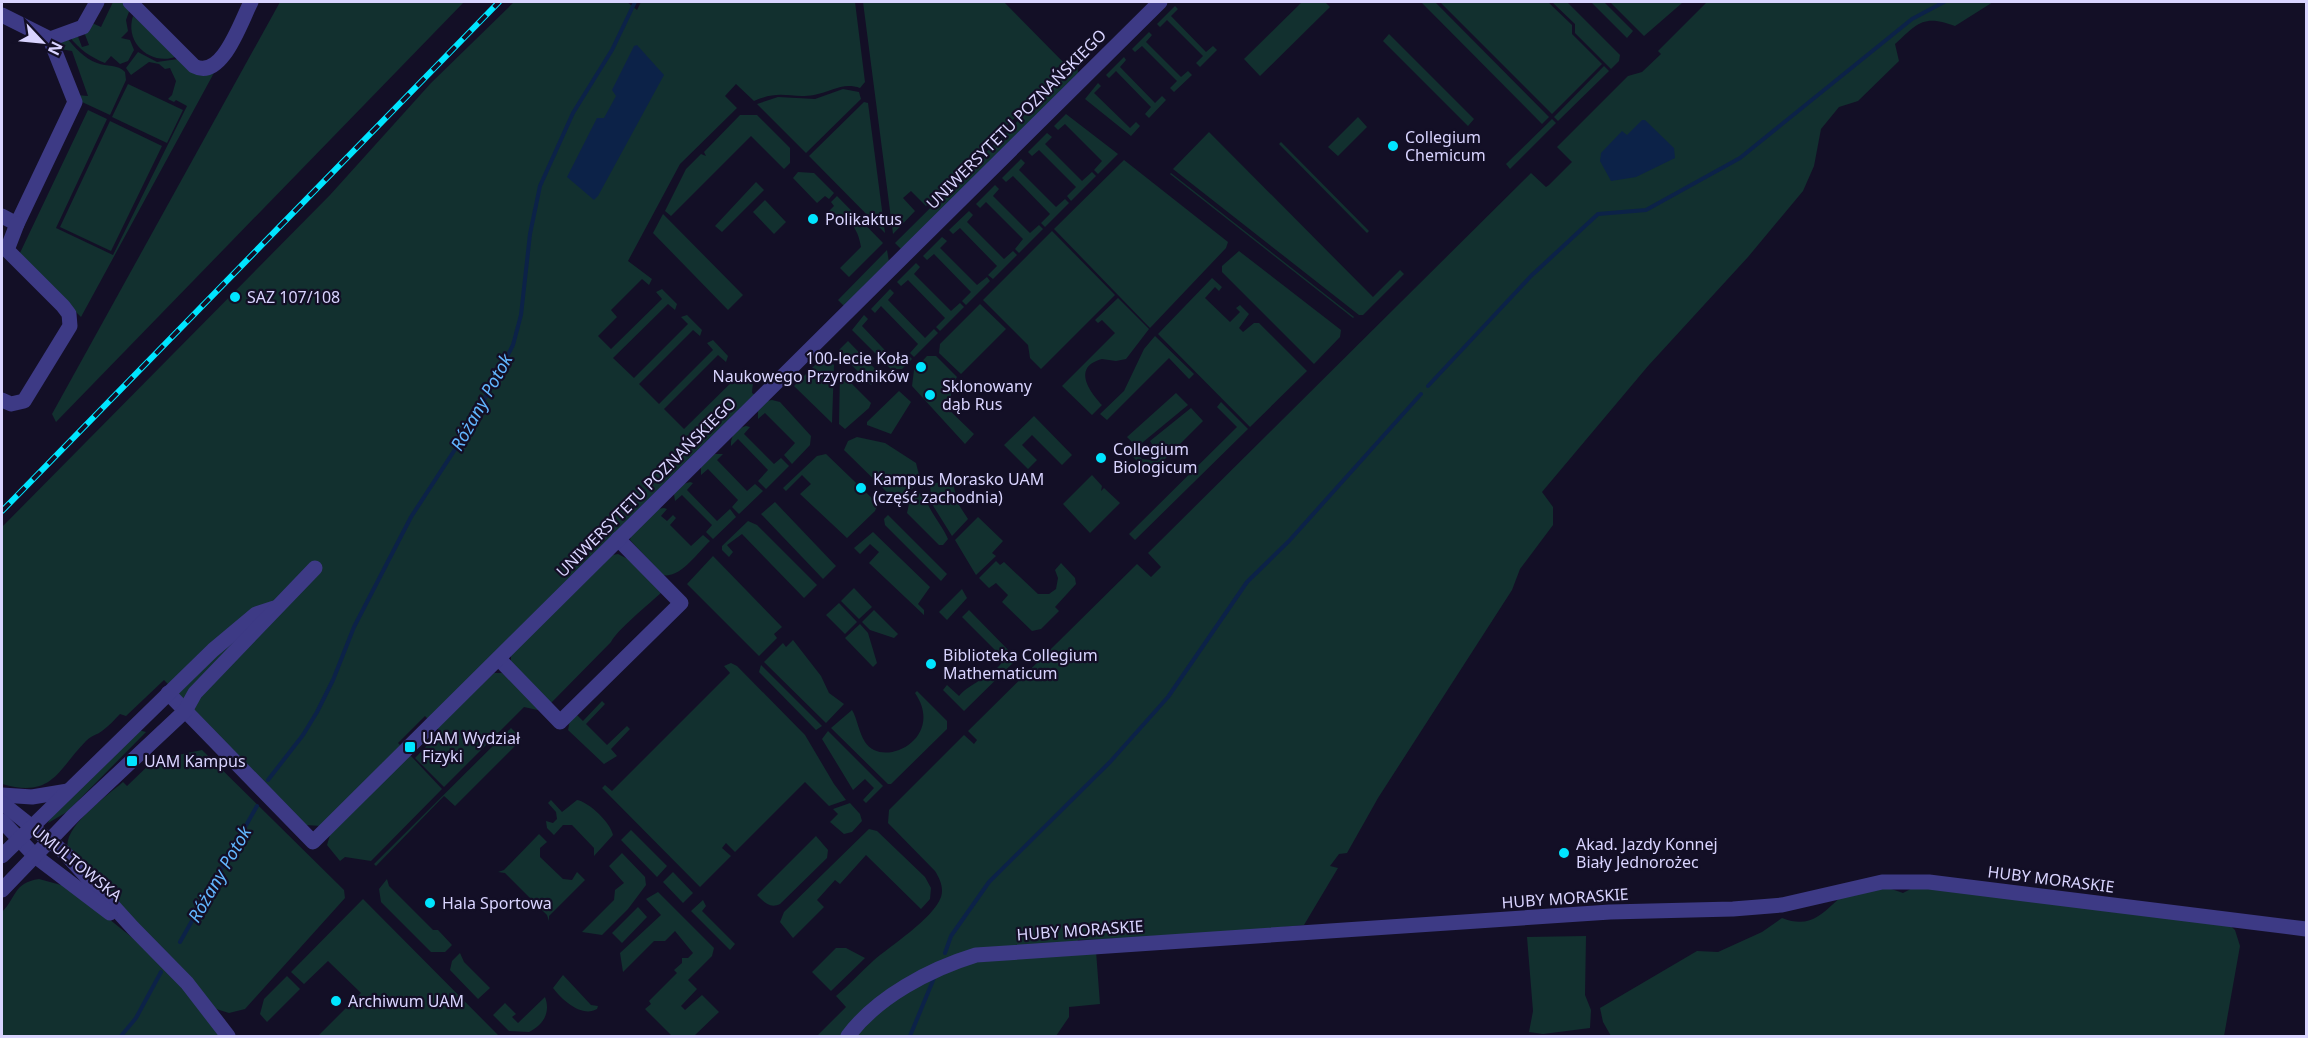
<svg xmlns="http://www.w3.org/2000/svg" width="2308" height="1038" viewBox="0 0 2308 1038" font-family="'Noto Sans',sans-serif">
	<rect width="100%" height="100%" fill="#130f26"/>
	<!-- green -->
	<g fill="#12302f">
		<path d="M113 2H126L130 9 126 20 128 31 121 38 130 40 134 50 128 61 120 64 111 56 105 63C90 57 79 49 69 36L77 34 82 47 89 45 84 32 92 23 101 27Z"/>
		<polygon points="280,2 464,2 56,422 52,414"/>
		<path d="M514 2H627L637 10 641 2H855L865 82 860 88C842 82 832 92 814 95 790 99 781 89 754 101L736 84 725 96 737 108 680 164 628 261 652 279 649 285 642 279 611 310 617 317 598 336 611 349 662 299 656 292 662 289 677 304 675 310 668 304 613 358 634 378 688 324 681 317 687 315 702 330 700 336 693 330 639 384 659 404 713 350 707 343 713 340 728 356 726 362 718 355 664 409 684 429 743 371 753 382 752 393 755 395 429 720 425 716 398 743 402 747 321 826 306 825 164 680 126 716 120 714C114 720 109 726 102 731 97 735 92 735 86 741 58 769 53 799 2 784V527L330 195 431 83Z"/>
		<polygon points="863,2 1004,2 1067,66 926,206 911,191 903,198 915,211 893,234"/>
		<polygon points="1302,2 1325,2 1330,7 1260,76 1244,59"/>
		<polygon points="1421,2 1435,2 1549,117 1542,124"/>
		<polygon points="1440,2 1548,2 1572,25 1572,34 1602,64 1552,114"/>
		<polygon points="1552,2 1567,2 1620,55 1619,61 1611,69 1575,33 1575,24"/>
		<polygon points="1591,2 1604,2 1633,31 1627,38"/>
		<polygon points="1610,2 1680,2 1682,3 1644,36"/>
		<path d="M1707 2H1993L1955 26C1923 14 1918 23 1895 44L1899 61 1858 101 1839 107 1821 129 1814 166 1803 191 1748 257 1648 366 1542 492 1553 507V525L1520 569 1512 590 1378 798 1347 853 1339 854 1330 866 1338 868 1304 925 1198 935 1078 940 1073 952 1096 951 1100 1004 1069 1007V1017L1056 1036H817L846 1007 836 996C849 985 861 972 873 961 890 946 933 919 941 897 944 888 940 879 935 871L888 823 889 810 964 735 974 744 977 740 968 731 1137 564 1151 577 1161 567 1148 553 1531 173 1546 187 1549 185 1572 162 1557 147 1628 76 1642 72 1661 54 1658 51Z"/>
		<polygon points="1175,6 1178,9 1171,16 1206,52 1213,46 1217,50 1200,67 1196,63 1203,56 1167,20 1160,27 1157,24"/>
		<path d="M133 16 178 56C152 67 124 44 133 16Z"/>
		<polygon points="1149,32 1152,35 1146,42 1181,77 1188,71 1192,75 1174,92 1170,88 1177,81 1142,46 1135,52 1132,49"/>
		<polygon points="1389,34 1474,119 1468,126 1383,41"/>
		<path d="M66 37C75 48 84 58 97 63 107 67 118 64 125 72L126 80 110 115 82 102 76 95 88 96 72 51 60 49V43Z"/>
		<polygon points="138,52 157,62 178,59 215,71 81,317 19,255 88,110 107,119 56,228 113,255 187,106 176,100 174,102 168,99 172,95 176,81 170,68 165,69 159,64 149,62 131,75 126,68"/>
		<polygon points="1124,57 1126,60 1120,67 1155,103 1162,96 1166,100 1149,118 1145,114 1151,107 1116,71 1109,78 1106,75"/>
		<polygon points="1077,62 1078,73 902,250 895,243"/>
		<polygon points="1604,66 1609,71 1558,121 1554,117"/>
		<polygon points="1098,83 1101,86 1094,93 1130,128 1136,122 1140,126 1131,136 1085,99"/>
		<polygon points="128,84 183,110 167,143 112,117"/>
		<polygon points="843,89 859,92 861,99 806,153 757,104 778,97 815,99"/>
		<polygon points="864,102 868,103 885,233 809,156"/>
		<polygon points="1066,114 1118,154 1098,174 1094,170 1102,161 1065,124 1058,130 1054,126"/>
		<polygon points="740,115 757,115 790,148 790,163 784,169 751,136 671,216 665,211 686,169 701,154 706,156 704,152"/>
		<polygon points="1358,117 1367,127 1338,156 1328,147"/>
		<polygon points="1552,119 1556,123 1510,169 1506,164"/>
		<polygon points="110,121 162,146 111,251 60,227"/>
		<polygon points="1209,132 1373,297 1400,270 1404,274 1363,315 1359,315 1173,169"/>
		<polygon points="1047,133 1052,137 1045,144 1082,181 1092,172 1096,176 1071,201 1067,196 1076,187 1039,150 1032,156 1028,152"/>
		<polygon points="1281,142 1369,231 1367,233 1279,144"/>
		<polygon points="1021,159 1025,163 1019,170 1056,207 1065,199 1069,203 1045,227 1041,223 1050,214 1013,176 1006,182 1002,178"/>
		<polygon points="1124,160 1228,242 1226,248 1150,328 1054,229"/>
		<polygon points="798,172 814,173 834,193 829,199 825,196 817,203 793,178"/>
		<polygon points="1171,173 1354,317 1353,318 1170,174"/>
		<polygon points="756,182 764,190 722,232 715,226"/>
		<polygon points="995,185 999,189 993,196 1030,233 1039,225 1043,229 1019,253 1015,249 1023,239 986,202 980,208 976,204"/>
		<path d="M837 196 883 243 849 277 840 268 861 247C858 227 848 215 827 213L834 206 831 202Z"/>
		<polygon points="765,200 786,222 774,234 753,212"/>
		<polygon points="969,211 973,215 967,222 1004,259 1013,251 1017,255 993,279 988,275 997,266 960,228 953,234 949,230"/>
		<polygon points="663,214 743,295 728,310 653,233"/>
		<polygon points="1052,231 1115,295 1041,369 1030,358 1028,345 983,300"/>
		<polygon points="942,237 947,241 940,248 977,285 987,277 990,281 966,305 962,301 971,292 934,254 927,260 923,256"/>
		<polygon points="887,250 889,262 844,306 838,300"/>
		<polygon points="1239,251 1341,330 1340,337 1314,364 1222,272 1222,266"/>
		<polygon points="916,263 920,267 914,274 951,311 960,303 964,307 940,331 936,327 945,318 908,280 901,286 897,282"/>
		<polygon points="1212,278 1222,287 1219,291 1215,287 1205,298 1230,322 1240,312 1236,308 1240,305 1249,314 1239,328 1243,332 1254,323 1259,323 1307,371 1250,427 1158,334"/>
		<polygon points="890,289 894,293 888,300 925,338 934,329 938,333 914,357 910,353 918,344 881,306 875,313 871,309"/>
		<path d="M1118 298 1149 329 1126 359 1116 361 1102 359C1072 367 1089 391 1102 405L1092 415 1062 386 1115 333 1102 320 1098 323 1095 320Z"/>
		<polygon points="980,304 1006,329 961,374 939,353 940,344"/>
		<polygon points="864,315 868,319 862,326 898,364 908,355 912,359 902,369 891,369 852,330"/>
		<polygon points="1155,336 1194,374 1189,379 1169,358 1107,420 1100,414 1124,391 1144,349"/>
		<polygon points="848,341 881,375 871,385 838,351"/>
		<polygon points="824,356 834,365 832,423 794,386"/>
		<polygon points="927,356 936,356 957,377 951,387 951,398 944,405 974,434 965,444 912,386 914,370"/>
		<polygon points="840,372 871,403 869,408 845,429 839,424"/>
		<polygon points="899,391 911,402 891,434 867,425 867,422"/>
		<polygon points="1176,393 1188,405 1137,447 1127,437"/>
		<polygon points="772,400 780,402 811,436 810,445 792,464 784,455 795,443 765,413 758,419 758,411 767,401"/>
		<polygon points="1221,402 1248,429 1135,540 1129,534 1237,427 1217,407"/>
		<polygon points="1191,408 1203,421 1150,474 1125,449 1129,445 1142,459 1151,460 1157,452 1150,441"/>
		<polygon points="1034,416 1072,455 1062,465 1032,435 1022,445 1037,460 1028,469 1004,445"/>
		<path d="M746 426 750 427 744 434 774 464 781 458 789 466 766 489 758 481 768 470 738 439 731 446C730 436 737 428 746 426Z"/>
		<polygon points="857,437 885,443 916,463 920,479 904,499 895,500 844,450 848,441"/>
		<polygon points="715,454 723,454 717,460 747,491 755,484 763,491 739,514 732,507 738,500 708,469 701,475 701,466"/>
		<polygon points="826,454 878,504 875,511 847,538 800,494 811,484 802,475 786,491 783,488 817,456"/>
		<polygon points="1092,475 1102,486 1101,491 1104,488 1120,503 1090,533 1063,504"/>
		<polygon points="690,482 693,483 687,490 717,521 730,509 736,517 713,539 706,532 712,525 682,495 675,501 674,494 683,484"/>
		<polygon points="953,482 957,502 968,519 952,536 932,504 930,486 933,483"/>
		<path d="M920 493 924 494C929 512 941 523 948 539L943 545H939L907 513 909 504Z"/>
		<polygon points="775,502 836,566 823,579 761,514"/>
		<path d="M664 508 667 509 661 516 667 521 673 515 676 518 670 525 691 546 703 535 710 541C698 552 680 579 663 575L630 540 631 535 657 509Z"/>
		<polygon points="888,515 947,574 941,581 885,525 884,519"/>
		<polygon points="978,517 1003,541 992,553 996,556 976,575 955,540"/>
		<polygon points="748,521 757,525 817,585 804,598 742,534 727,545 733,552 729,557 722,550 722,546"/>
		<polygon points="873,532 930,587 918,604 924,610 924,615 869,563 879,552 870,544 860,554 854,548"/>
		<path d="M618 554 628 559 662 592C650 603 616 631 611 642L551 703 511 662V655L612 555Z"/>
		<polygon points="713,556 782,627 774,634 777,638 759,656 687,584"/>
		<polygon points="996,561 1000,565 1004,562 1038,594 1049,594 1056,589 1058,578 1055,570 1061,563 1075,578 1076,584 1055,607 1059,611 1041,629 1032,631 1002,602 1008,595 996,583 989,588 979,578"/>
		<polygon points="854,588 872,607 859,619 841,601"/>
		<polygon points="962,589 967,598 947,620 939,612"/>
		<polygon points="839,603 857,622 845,634 826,615"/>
		<polygon points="874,610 898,634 894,638 870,630 862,622"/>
		<path d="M969 610 1017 659 964 711 943 690 947 685 959 696C972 681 994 677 1004 659L962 617Z"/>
		<polygon points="860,624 868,633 877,663 873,667 845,638"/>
		<polygon points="793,640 821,676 829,693 844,704 826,723 764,662 783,643 786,647"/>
		<polygon points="731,663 737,666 805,735 834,784 846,800 829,806 805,782 735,852 726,843 722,848 731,856 700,887 602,788 605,785 612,791 730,673 724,666"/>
		<polygon points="761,665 822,726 816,730 759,672"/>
		<polygon points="494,673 502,673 542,711 524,707 444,787 415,758 440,732 437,728"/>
		<path d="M917 691 947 721V729L891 784H888L831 728 852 710C857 718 859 733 865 742 883 770 946 738 915 693Z"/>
		<polygon points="602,701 605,704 586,724 607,745 627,726 630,729 611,749 617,756 604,764 568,730 570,720 576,714 583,721"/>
		<polygon points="511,728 522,739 455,806 444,796 376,866 374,864"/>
		<polygon points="138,730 146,732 67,812 48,823 51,816"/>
		<polygon points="828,731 883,786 866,803 863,800 874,788 865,779 853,790 822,739"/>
		<path d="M202 750 344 890 345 898 245 1009 229 1013 213 1008 68 849C62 827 107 796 123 782L127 786 154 760Z"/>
		<polygon points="410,755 442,789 371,861 345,857 340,861 327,845 330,835"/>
		<path d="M551 800 562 812 577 800C589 802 611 823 613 835L594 856V848L572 825H563L554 835 547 828 546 821 553 823 557 819 556 812 548 803Z"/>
		<polygon points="850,803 860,814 862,821 852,832 844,834 830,822 838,814 833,809"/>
		<polygon points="869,829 877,831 925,877 931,888 930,899 921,909 866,855 840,884 835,880 817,900 824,907 793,938 780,922 784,912"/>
		<polygon points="631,830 667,866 657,877 621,840"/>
		<polygon points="539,834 547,842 540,848 540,857 563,879 572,880 577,872 585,880 549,916 549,921 547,915 505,873 498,872 504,870"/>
		<path d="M816 836 828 850 827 858 780 904C770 909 764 902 757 895Z"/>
		<polygon points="622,853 645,877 646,885 628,909 602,935 582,932 614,900 615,890 624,883 609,866"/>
		<polygon points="673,872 693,893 683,903 663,882"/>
		<path d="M39 879 61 885 63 882 160 960 221 1036H2V912C17 897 13 883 39 879Z"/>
		<polygon points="387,879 389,886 433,930 438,930 452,945 445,952 431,952 381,902 379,889"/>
		<path d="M1924 882 2223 919 2235 930 2240 946 2224 1036H1611L1603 1022 1600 1008 1697 951 1718 952 1762 932 1782 918C1827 936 1832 884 1872 885 1882 885 1894 890 1903 893Z"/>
		<polygon points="658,892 714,948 712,956 688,980 697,989 681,1006 685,1010 702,995 719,1012 694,1036 672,1036 645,1009 651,1004 649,1001 677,973 674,970 682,963 682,958 688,958 693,953 675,931 665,941 654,941 623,972 620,953 661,915 646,899"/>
		<polygon points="363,899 499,1036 318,1036 361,993 328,961 304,984 291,972"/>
		<polygon points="703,900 706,906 702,911 735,944 730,950 691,911"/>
		<polygon points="638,907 647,917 622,943 612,933"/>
		<polygon points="1586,936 1585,995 1591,1010 1590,1028 1543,1034 1529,1032 1533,1011 1527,937"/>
		<polygon points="836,948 846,948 865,958 831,991 812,972"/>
		<polygon points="460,953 464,962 490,988 478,999 450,970 452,961"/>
		<path d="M563 975 591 1005 598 1006 597 1009C582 1018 562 1000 553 988Z"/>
		<polygon points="287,976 300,989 267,1022 260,1014 264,999"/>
		<path d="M545 997C551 1013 543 1025 529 1032L509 1031 493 1015 505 1003 516 1014 512 1017 518 1023Z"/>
	</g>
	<!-- water -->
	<g fill="#0c2248">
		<polygon points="637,45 664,75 598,196 594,200 567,177 597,118 604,118 616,96 612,90 634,46"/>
		<polygon points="1642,120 1645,120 1674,148 1675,158 1636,177 1611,181 1600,161 1601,153 1622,131 1627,135"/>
	</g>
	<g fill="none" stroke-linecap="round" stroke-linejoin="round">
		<!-- stream -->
		<g stroke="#0c2248" stroke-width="4">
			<polyline points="1428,386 1531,276 1598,214 1646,210 1740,158 1912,19 1944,2"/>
			<polyline points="268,780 303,735 317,712 333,680 354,627 411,517 469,428 513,345 521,315 530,234 540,186 573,113 612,50 635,2"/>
			<polyline points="180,942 257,806"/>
			<polyline points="945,953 951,936 989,882 1110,762 1168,697 1247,582 1289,541 1421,394"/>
			<polyline points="121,1036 136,1018 161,972"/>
			<polyline points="910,1036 934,978"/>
		</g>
		<!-- minor -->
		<g stroke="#3d3a85" stroke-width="15">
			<path d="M130 2 194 66C222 81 241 21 251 2"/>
			<polyline points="2,15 50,39 75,102 17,224 2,216"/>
			<polyline points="50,39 83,27 97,2"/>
			<polyline points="2,400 11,404 24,401 70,326 69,314 63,306 7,250 17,224"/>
			<polyline points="499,659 560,722 681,603 618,539"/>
			<polyline points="168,693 313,842 1160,2"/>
			<polyline points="2,795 32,797 68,791"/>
			<polyline points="2,803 65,853 133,928 187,983 228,1036"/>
			<polyline points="2,821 35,856 110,913"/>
			<polyline points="2,856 213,650 256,614 274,608"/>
			<polyline points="2,890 74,815 185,711 195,693 315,568"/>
			<path d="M848 1036C877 997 930 969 976 955L1610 912 1733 909 1782 905 1882 882H1929L2306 929"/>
		</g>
		<defs>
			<polyline id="rail" points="2,511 499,2"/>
		</defs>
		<!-- rail casing -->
		<use href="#rail" stroke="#00e5ff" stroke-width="6"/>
		<!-- rail -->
		<use href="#rail" stroke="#130f26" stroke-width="4" stroke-dasharray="11" stroke-linecap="butt"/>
	</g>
	<!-- markers -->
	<g fill="#00e5ff" stroke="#130f26" stroke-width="2">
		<circle cx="1393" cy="146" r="6"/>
		<circle cx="813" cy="219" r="6"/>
		<circle cx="235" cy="297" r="6"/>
		<circle cx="921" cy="367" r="6"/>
		<circle cx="930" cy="395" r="6"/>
		<circle cx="1101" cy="458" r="6"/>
		<circle cx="861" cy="488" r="6"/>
		<circle cx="931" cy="664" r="6"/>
		<rect x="404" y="741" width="12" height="12" rx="3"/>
		<rect x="126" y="755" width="12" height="12" rx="3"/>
		<circle cx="1564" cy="853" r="6"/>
		<circle cx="430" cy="903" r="6"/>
		<circle cx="336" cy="1001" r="6"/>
	</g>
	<g text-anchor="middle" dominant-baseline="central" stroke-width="4.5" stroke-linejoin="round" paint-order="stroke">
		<!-- street labels -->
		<g font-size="16" fill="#d9d4ff" stroke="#130f26">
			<text transform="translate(1016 119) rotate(-45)">UNIWERSYTETU POZNAŃSKIEGO</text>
			<text transform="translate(646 487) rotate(-45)">UNIWERSYTETU POZNAŃSKIEGO</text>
			<text transform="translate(77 863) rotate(39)">UMULTOWSKA</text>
			<text transform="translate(2051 879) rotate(7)">HUBY MORASKIE</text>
			<text transform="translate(1565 898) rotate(-4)">HUBY MORASKIE</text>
			<text transform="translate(1080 930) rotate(-4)">HUBY MORASKIE</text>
		</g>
		<!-- poi labels -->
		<g font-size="16" fill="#d9d4ff" stroke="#130f26" text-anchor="start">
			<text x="1405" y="137">Collegium<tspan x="1405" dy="18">Chemicum</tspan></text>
			<text x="825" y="219">Polikaktus</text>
			<text x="247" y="297">SAZ 107/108</text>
			<text x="909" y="358" text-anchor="end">100-lecie Koła<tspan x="909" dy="18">Naukowego Przyrodników</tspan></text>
			<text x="942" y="386">Sklonowany<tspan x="942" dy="18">dąb Rus</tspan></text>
			<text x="1113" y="449">Collegium<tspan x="1113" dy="18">Biologicum</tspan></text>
			<text x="873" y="479">Kampus Morasko UAM<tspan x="873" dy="18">(część zachodnia)</tspan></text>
			<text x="943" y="655">Biblioteka Collegium<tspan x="943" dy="18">Mathematicum</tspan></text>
			<text x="422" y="738">UAM Wydział<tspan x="422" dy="18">Fizyki</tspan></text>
			<text x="144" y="761">UAM Kampus</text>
			<text x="1576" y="844">Akad. Jazdy Konnej<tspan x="1576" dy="18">Biały Jednorożec</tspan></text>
			<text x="442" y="903">Hala Sportowa</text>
			<text x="348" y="1001">Archiwum UAM</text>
		</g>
		<!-- water labels -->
		<g font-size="18" font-style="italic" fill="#62b6ff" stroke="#130f26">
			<text transform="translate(481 402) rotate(-61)">Różany Potok</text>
			<text transform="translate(219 874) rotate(-60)">Różany Potok</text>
		</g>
	</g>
	<!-- border -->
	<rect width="2308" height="1038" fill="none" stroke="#d9d4ff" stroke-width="6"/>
	<!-- north arrow -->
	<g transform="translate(42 42) rotate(116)" stroke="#130f26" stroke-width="4.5" paint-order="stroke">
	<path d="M0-4.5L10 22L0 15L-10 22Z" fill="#d9d4ff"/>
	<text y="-9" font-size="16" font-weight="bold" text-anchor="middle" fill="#d9d4ff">N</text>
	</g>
</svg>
